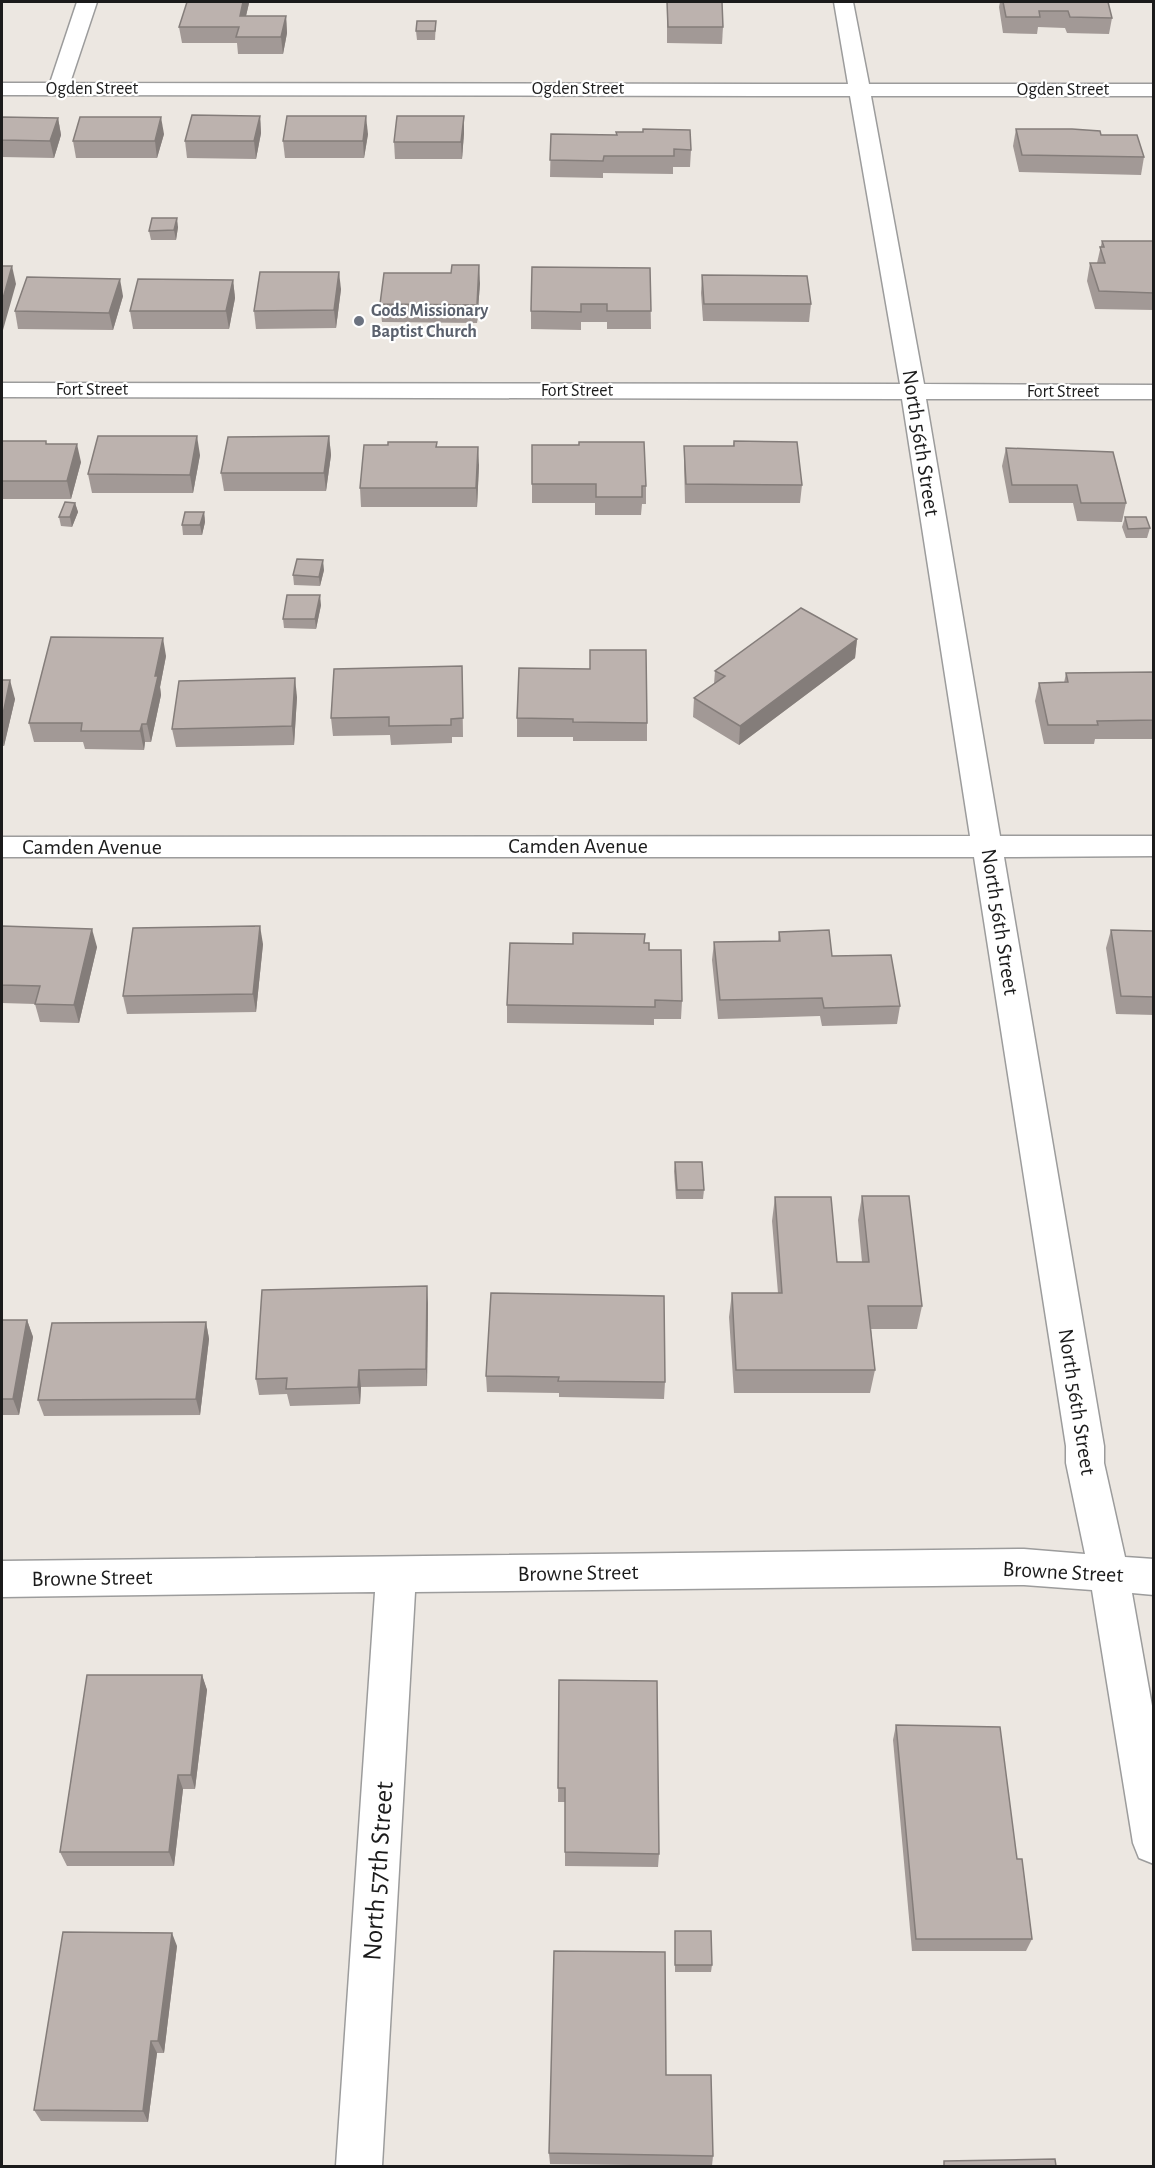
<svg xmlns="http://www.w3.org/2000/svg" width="1155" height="2168" viewBox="0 0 1155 2168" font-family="'Alegreya Sans',sans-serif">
	<rect width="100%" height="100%" fill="#ece7e1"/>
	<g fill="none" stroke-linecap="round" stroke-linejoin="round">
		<defs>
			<polygon id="street" points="77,2 97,2 70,83 848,84 834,2 853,2 869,84 1154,84 1154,96 871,96 924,384 1154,385 1154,399 926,399 1000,836 1154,836 1154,856 1004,857 1104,1446 1104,1463 1125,1557 1154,1559 1154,1595 1132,1593 1154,1717 1154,1864 1139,1858 1133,1843 1092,1590 1024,1585 415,1592 382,2166 336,2166 375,1592 2,1597 2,1561 1024,1549 1085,1554 1066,1463 1066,1446 974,857 2,857 2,837 970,836 902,399 2,397 2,383 900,384 850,96 2,95 2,83 50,83"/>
		</defs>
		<!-- street casing -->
		<use href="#street" stroke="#9c9c9c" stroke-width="3"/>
		<!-- street -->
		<use href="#street" fill="#fff" fill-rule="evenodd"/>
	</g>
	<!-- wall -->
	<g fill="#a29996">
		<polygon points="667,2 722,2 723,27 722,44 667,43"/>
		<polygon points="1000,2 1108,2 1112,18 1109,34 1067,33 1065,28 1038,27 1037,34 1003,33 999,7"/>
		<polygon points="249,3 246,16 286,16 287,33 283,54 238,54 237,43 182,43 179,27"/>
		<polygon points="436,21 435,40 417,40 416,31"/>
		<polygon points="260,116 261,133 256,159 187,158 185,141"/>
		<polygon points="464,116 464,133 462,159 395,159 394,142"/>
		<polygon points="2,117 58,118 61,135 54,158 2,157"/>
		<polygon points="1016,129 1101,135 1144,157 1141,175 1019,172 1013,146"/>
		<polygon points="164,134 157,158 76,158 73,141"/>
		<polygon points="368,134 364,158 285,158 283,141"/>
		<polygon points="551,134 691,150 690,167 673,167 673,174 603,173 603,178 550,177"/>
		<polygon points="178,227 176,240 151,240 149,231"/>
		<polygon points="1102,241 1154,241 1154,310 1095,309 1087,281 1090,263 1097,263"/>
		<polygon points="650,268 651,329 607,329 607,322 581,322 581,330 531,329 531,311"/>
		<polygon points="702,275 811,304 809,322 703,321 701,293"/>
		<polygon points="233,280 235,298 229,329 133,329 130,311"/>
		<polygon points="480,283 477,323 382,322 380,304"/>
		<polygon points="341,289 336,328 256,329 254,311"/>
		<polygon points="123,296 113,330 18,329 15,311"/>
		<polygon points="329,436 331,455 326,491 224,491 221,473"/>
		<polygon points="2,441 47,444 81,462 71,499 2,499"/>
		<polygon points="734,441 802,485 800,503 685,503 684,464 684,446 733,446"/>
		<polygon points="437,442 437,447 479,465 477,507 361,507 360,488 388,445"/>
		<polygon points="579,445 646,486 646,504 642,504 641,515 595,515 595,503 532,503 532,484"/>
		<polygon points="1006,448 1126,503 1122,522 1077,521 1073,503 1009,503 1002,466"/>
		<polygon points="200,455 193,493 92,493 88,474"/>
		<polygon points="75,503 78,512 72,527 61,526 59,517"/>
		<polygon points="204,512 205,522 202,535 183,535 182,525"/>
		<polygon points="1125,517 1150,528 1147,538 1126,538 1122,527"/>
		<polygon points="324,570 320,586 294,585 293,575"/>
		<polygon points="321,605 316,629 284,628 283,619"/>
		<polygon points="857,639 855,658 739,745 693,717 694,698 714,684 715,671"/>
		<polygon points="166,656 160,687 161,695 151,742 145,742 144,750 85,749 83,742 34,742 29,723"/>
		<polygon points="462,666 463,737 452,737 452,743 391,745 390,735 333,736 331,718"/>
		<polygon points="519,668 647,723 647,741 573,741 573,737 517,737 517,718"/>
		<polygon points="1154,672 1154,739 1095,739 1094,744 1044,744 1035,701 1039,683 1064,683 1066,673"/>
		<polygon points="2,680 15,699 4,746 2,746"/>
		<polygon points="297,697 294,745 176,747 172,729"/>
		<polygon points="2,926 97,947 79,1023 40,1022 35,1004 2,1003"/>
		<polygon points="1111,930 1154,931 1154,1015 1116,1014 1106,948"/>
		<polygon points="779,932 832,956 900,1006 897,1024 822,1026 820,1016 718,1019 712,960 714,942 778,941"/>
		<polygon points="644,943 682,1001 681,1019 654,1019 654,1025 507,1023 507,1005 573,944"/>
		<polygon points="263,944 256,1012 127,1014 123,996"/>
		<polygon points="675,1162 704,1190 703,1199 676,1199 674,1171"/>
		<polygon points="862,1196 922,1306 917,1329 871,1329 875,1370 870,1393 734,1393 729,1317 732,1293 778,1293 772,1221 775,1197 837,1262 862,1262 858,1220"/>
		<polygon points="491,1293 665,1382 664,1399 559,1397 559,1393 487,1392 486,1376"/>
		<polygon points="428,1303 427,1386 361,1387 360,1404 290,1406 287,1394 259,1395 256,1379"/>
		<polygon points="2,1320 27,1320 33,1337 19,1415 2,1415"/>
		<polygon points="206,1322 209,1339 200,1415 44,1416 38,1400"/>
		<polygon points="202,1675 207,1690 195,1789 183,1789 174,1866 67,1866 60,1852"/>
		<polygon points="559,1680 659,1854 658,1867 565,1866 565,1802 558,1802"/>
		<polygon points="896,1725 1017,1859 1032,1939 1026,1951 912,1951 893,1740"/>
		<polygon points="675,1931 712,1965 711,1972 675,1972"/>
		<polygon points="177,1946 164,2053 157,2053 148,2122 41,2121 34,2110"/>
		<polygon points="666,2075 713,2156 712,2166 550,2164 549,2153"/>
	</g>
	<!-- shaded-wall -->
	<g fill="#847d7a">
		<polygon points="243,2 249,2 249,3 242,33 240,16"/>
		<polygon points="286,16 287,33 283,54 281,37"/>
		<polygon points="260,116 261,133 256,159 254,141"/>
		<polygon points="366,116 368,134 364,158 363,141"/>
		<polygon points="464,116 464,133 462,159 461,142"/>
		<polygon points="161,117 164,134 157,158 155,141"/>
		<polygon points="58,118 61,135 54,158 50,141"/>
		<polygon points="177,218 178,227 176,240 174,230"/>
		<polygon points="479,265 480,283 477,323 477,305"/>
		<polygon points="12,266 16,284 3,330 2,325 2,302"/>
		<polygon points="339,272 341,289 336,328 334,310"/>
		<polygon points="120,279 123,296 113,330 109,313"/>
		<polygon points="233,280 235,298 229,329 226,311"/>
		<polygon points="197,436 200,455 193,493 190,475"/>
		<polygon points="329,436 331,455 326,491 324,473"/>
		<polygon points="77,444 81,462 71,499 67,481"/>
		<polygon points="478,447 479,465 477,507 476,488"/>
		<polygon points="75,503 78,512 72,527 70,517"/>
		<polygon points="204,512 205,522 202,535 200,525"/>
		<polygon points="323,560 324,570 320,586 319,577"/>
		<polygon points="320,595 321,605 316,629 315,619"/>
		<polygon points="163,638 166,656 160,687 161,695 151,742 147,724 155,676"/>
		<polygon points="857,639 855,658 739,745 740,726"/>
		<polygon points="295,678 297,697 294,745 292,726"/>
		<polygon points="10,680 15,699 4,746 2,736 2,719"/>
		<polygon points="142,724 145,742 144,750 140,731"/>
		<polygon points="260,926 263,944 256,1012 253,994"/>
		<polygon points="92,929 97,947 79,1023 74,1005"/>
		<polygon points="427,1286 428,1303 427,1386 426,1369"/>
		<polygon points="27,1320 33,1337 19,1415 13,1399"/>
		<polygon points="206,1322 209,1339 200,1415 196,1399"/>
		<polygon points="359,1370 361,1387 360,1404 358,1387"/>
		<polygon points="202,1675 207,1690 195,1789 191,1775"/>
		<polygon points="178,1775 183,1789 174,1866 169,1852"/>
		<polygon points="172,1933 177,1946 164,2053 158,2041"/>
		<polygon points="151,2041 157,2053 148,2122 143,2111"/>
	</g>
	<!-- building -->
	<g fill="#bcb2ae" stroke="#847d7a" stroke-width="1.5">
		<polygon points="187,2 243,2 240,16 286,16 281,37 236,37 239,27 179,27"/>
		<polygon points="667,2 722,2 723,27 668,27"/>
		<polygon points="1003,2 1108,2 1112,18 1070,17 1068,11 1039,11 1040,17 1006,17"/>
		<polygon points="417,21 436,21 435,31 416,31"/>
		<polygon points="192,115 260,116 254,141 185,141"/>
		<polygon points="287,116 366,116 363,141 283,141"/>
		<polygon points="397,116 464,116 461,142 394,142"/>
		<polygon points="2,117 58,118 50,141 2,140"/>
		<polygon points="80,117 161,117 155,141 73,141"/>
		<polygon points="643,129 690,130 691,150 674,149 674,156 604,156 603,161 550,160 551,134 617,135 616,132 643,132"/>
		<polygon points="1016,129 1072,129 1100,131 1101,135 1137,135 1144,157 1022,155"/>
		<polygon points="152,218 177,218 174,230 149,231"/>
		<polygon points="1102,241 1154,241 1154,293 1099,291 1090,263 1105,263 1100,247 1104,247"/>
		<polygon points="452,265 479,265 477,305 380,304 384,273 451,273"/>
		<polygon points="2,266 12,266 2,302"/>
		<polygon points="532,267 650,268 651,311 607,311 607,304 581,304 581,312 531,311"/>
		<polygon points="260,272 339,272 334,310 254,311"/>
		<polygon points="702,275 807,276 811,304 704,304"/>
		<polygon points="27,277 120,279 109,313 15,311"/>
		<polygon points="138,279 233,280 226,311 130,311"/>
		<polygon points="98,436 197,436 190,475 88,474"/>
		<polygon points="329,436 324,473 221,473 228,437"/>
		<polygon points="2,441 46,441 46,444 77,444 67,481 2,481"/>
		<polygon points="734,441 797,442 802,485 686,484 684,446 734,446"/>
		<polygon points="388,442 437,442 436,447 478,447 476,488 360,488 364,445 388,445"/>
		<polygon points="579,442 644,442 646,486 642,486 642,497 596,497 596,484 532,484 532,445 579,445"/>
		<polygon points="1006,448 1113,452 1126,503 1081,503 1077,485 1012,485"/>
		<polygon points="65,502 75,503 70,517 59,517"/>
		<polygon points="185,512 204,512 200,525 182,525"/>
		<polygon points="1125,517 1146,517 1150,528 1128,529"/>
		<polygon points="297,559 323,560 319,577 293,575"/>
		<polygon points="287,595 320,595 315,619 283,619"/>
		<polygon points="801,608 857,639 740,726 694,698 725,676 715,671"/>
		<polygon points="51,637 163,638 155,676 158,676 147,724 142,724 140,731 81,731 82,723 29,723"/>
		<polygon points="590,650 646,650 647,723 573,722 573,719 517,718 519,668 590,669"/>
		<polygon points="462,666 463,718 451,719 451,725 389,726 389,717 331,718 334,669"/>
		<polygon points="1154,672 1154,720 1097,721 1098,725 1048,725 1039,683 1068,682 1066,673"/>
		<polygon points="295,678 292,726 172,729 179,681"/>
		<polygon points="2,680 10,680 2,719"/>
		<polygon points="2,926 92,929 74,1005 35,1004 40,986 2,985"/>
		<polygon points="260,926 253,994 123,996 133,928"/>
		<polygon points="829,930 832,956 891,955 900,1006 824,1008 822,998 720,1000 714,942 780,941 779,932"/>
		<polygon points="1111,930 1154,931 1154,997 1121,996"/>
		<polygon points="573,933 645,934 644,943 649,943 649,950 681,950 682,1001 655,1000 655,1007 507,1005 510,943 573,944"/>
		<polygon points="675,1162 702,1162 704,1190 677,1190"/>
		<polygon points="862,1196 909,1196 922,1306 868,1306 875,1370 736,1370 732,1293 782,1293 775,1197 831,1197 837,1262 869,1262"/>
		<polygon points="427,1286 426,1369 359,1370 358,1387 286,1389 287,1378 256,1379 262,1290"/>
		<polygon points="491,1293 664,1296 665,1382 558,1381 559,1377 486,1376"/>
		<polygon points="2,1320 27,1320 13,1399 2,1399"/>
		<polygon points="206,1322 196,1399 38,1400 52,1323"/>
		<polygon points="87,1675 202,1675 191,1775 178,1775 169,1852 60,1852"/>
		<polygon points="559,1680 657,1681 659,1854 565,1852 565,1788 558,1788"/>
		<polygon points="896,1725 1000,1727 1017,1859 1022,1859 1032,1939 916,1939"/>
		<polygon points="675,1931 711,1931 712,1965 675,1965"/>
		<polygon points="63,1932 172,1933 158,2041 151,2041 143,2111 34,2110"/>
		<polygon points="554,1951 665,1952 666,2075 711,2075 713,2156 549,2153"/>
		<polygon points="1055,2159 1056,2166 944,2166 944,2161"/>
	</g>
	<!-- markers -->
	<circle fill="#6b7280" stroke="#fff" stroke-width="2" cx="359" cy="321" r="6"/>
	<g text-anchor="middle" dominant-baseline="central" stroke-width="4.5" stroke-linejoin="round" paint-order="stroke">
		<!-- far-street labels -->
		<g font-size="18" fill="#1b1b1b" stroke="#fff">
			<text x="92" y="89">Ogden Street</text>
			<text x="578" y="89">Ogden Street</text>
			<text x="1063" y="90">Ogden Street</text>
			<text x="92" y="390">Fort Street</text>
			<text x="577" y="391">Fort Street</text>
			<text x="1063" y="392">Fort Street</text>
		</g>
		<!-- far-worship labels -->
		<g font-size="18" font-weight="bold" fill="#5b616d" stroke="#fff" text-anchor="start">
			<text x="371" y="311">Gods Missionary<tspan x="371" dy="21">Baptist Church</tspan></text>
		</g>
		<!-- street labels -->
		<g font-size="22" fill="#1b1b1b" stroke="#fff">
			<text transform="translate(921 443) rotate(81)">North 56th Street</text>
			<text x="578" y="846">Camden Avenue</text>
			<text x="92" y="847">Camden Avenue</text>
			<text transform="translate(1000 922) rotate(81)">North 56th Street</text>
			<text transform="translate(1077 1402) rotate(81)">North 56th Street</text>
			<text transform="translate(1063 1572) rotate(3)">Browne Street</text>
			<text transform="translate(578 1573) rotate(-1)">Browne Street</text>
			<text transform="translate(92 1578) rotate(-1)">Browne Street</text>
		</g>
		<!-- near-street labels -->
		<g font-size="27" fill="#1b1b1b" stroke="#fff">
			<text transform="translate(378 1871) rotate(-86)">North 57th Street</text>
		</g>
	</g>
	<!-- border -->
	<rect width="1155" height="2168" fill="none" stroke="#1b1b1b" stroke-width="6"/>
</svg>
